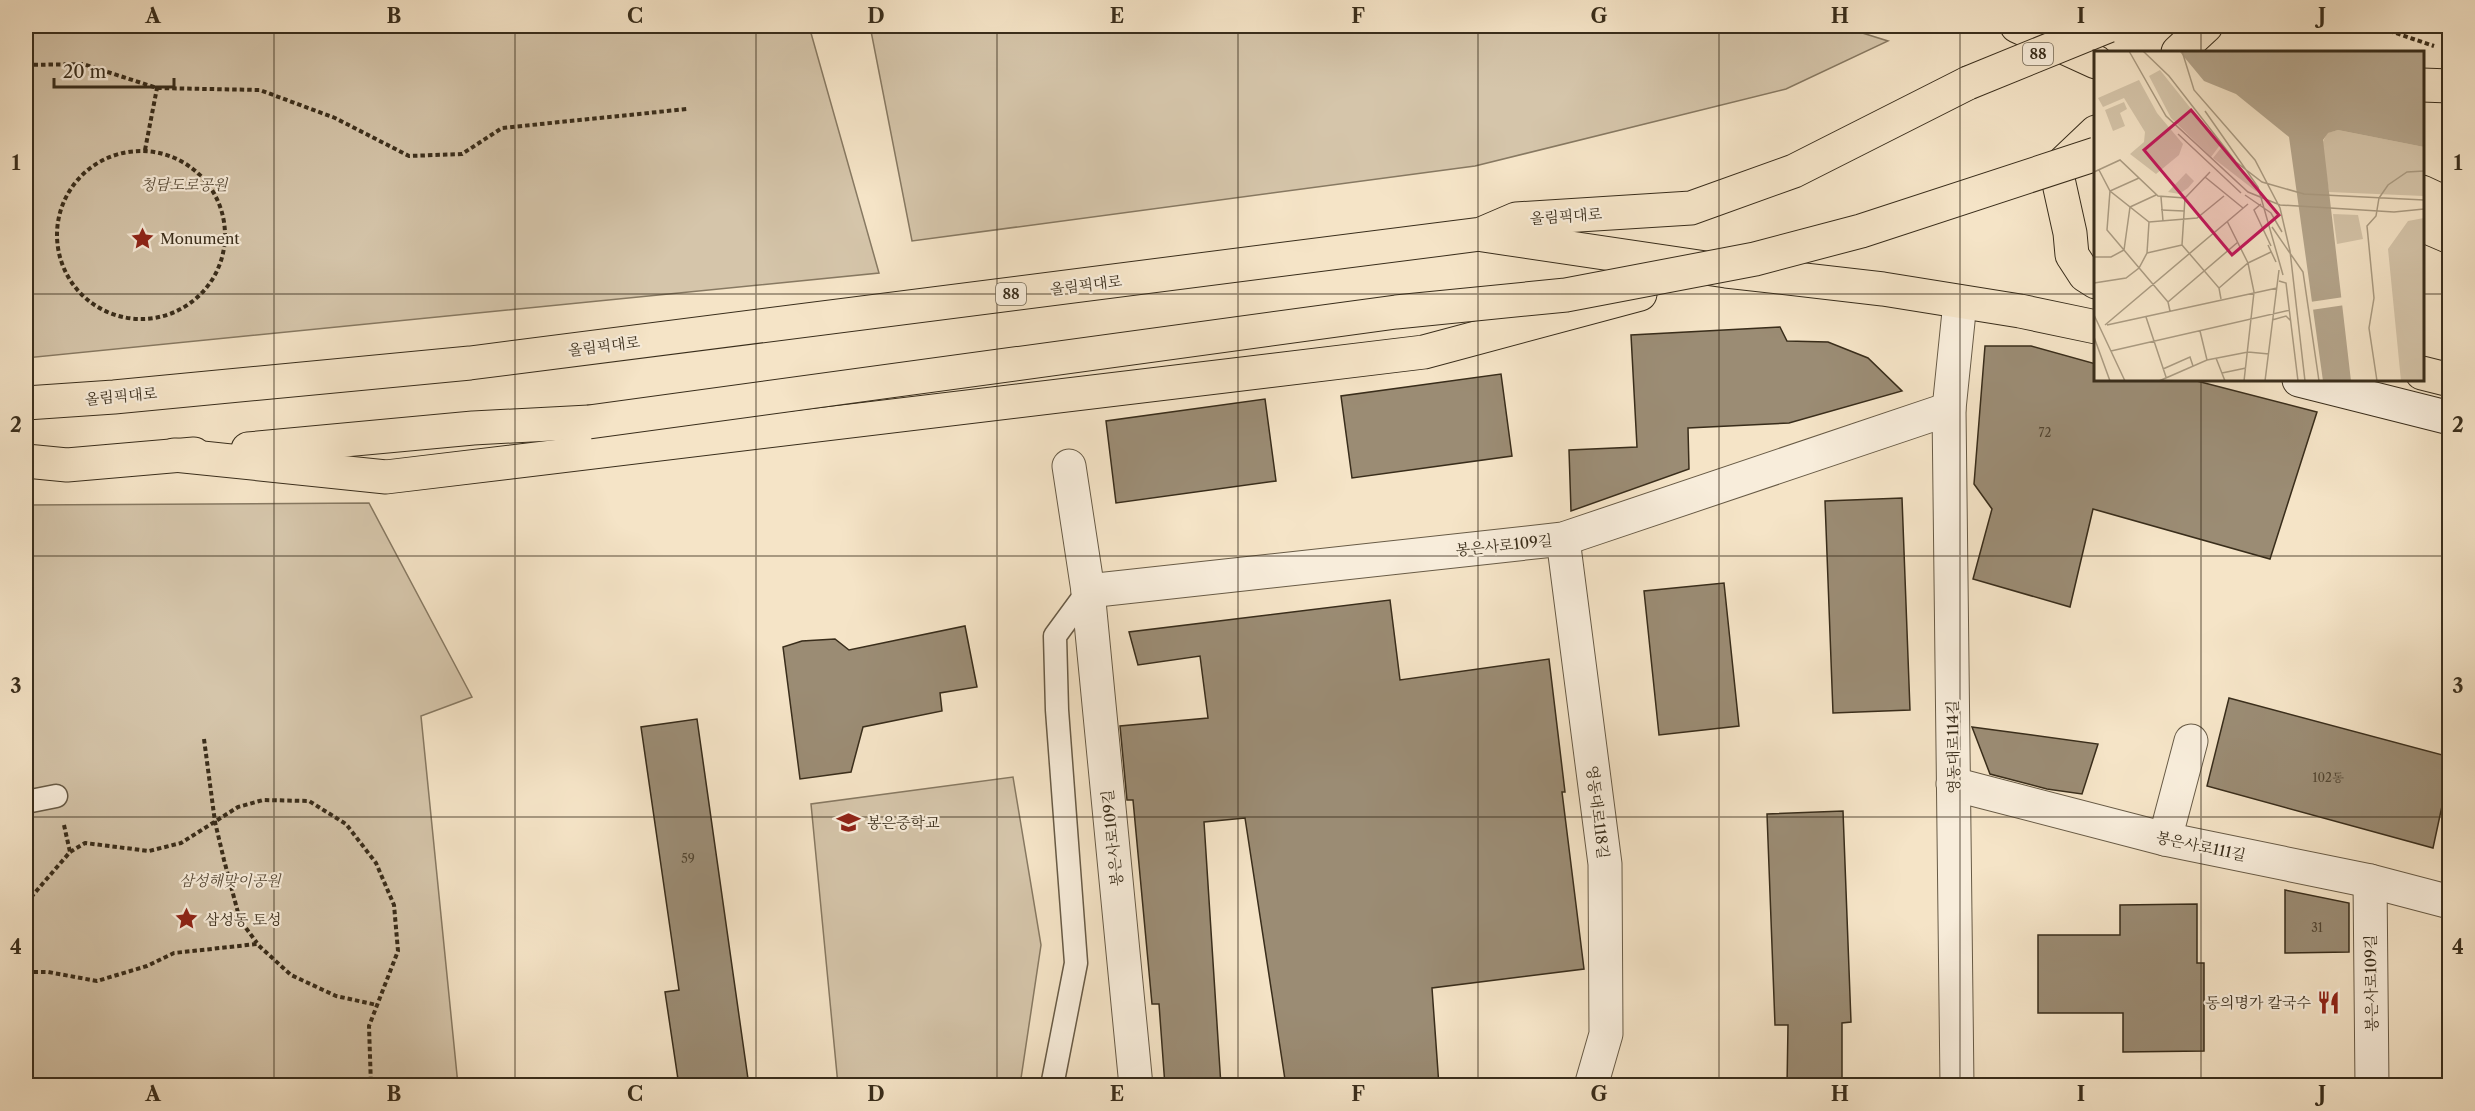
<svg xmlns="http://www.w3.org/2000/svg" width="2475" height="1111" viewBox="0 0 2475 1111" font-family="'Libre Caslon Text','Noto Serif KR',serif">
	<rect width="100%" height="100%" fill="#f5e4c7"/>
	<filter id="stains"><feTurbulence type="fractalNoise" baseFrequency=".00333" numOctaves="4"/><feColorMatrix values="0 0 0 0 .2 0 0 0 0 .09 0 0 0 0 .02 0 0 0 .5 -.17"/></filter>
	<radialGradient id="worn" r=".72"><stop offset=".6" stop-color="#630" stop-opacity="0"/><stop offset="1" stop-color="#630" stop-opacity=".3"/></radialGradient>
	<!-- green -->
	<g fill="#d5c5aa" stroke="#877962" stroke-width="1.5">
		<polygon points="26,26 809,26 879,273 26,358"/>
		<polygon points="870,26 1840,26 1888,41 1786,89 1475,166 912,241"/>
		<polygon points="369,503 472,697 421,716 458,1085 26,1085 26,505"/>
		<polygon points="1013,777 1041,945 1020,1085 838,1085 811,804"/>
	</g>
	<!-- building -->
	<g fill="#9b8c74" stroke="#392d1b" stroke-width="1.5">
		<polygon points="1780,327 1787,341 1828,342 1868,358 1902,391 1789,423 1688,428 1689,469 1571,511 1569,450 1637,447 1631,335"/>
		<polygon points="1985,346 2031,346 2096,364 2096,380 2193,380 2317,412 2270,559 2093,509 2070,607 1973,579 1992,509 1974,484"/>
		<polygon points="1501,374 1512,456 1352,478 1341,396"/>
		<polygon points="1265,399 1276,481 1116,503 1106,421"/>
		<polygon points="1902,498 1910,710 1833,713 1825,501"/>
		<polygon points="1724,583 1739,726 1659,735 1644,591"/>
		<polygon points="1390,600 1400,680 1549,659 1565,792 1562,792 1584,969 1432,988 1439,1086 1387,1086 1387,1079 1342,1086 1286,1086 1245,818 1204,822 1221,1086 1165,1086 1159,1004 1152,1004 1133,800 1127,800 1120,726 1208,718 1200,656 1138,665 1129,632"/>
		<polygon points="965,626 977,687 940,693 942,711 863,727 851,772 800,779 783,647 802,641 835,639 849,650"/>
		<polygon points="2229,698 2450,757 2450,769 2433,848 2207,786"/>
		<polygon points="697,719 749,1086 679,1086 665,992 679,990 641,727"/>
		<polygon points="1972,727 2098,744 2082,794 2047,789 1990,774"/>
		<polygon points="1843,811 1851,1022 1842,1023 1842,1086 1787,1086 1788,1025 1775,1025 1767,814"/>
		<polygon points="2285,890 2349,903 2349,952 2285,953"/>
		<polygon points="2197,904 2197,963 2204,963 2204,1051 2123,1052 2123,1013 2038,1013 2038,935 2120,935 2120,905"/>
	</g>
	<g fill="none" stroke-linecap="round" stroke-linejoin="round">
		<defs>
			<g id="lane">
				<polyline points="26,802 56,796"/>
				<polyline points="1052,1086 1076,963 1057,710 1055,636 1088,591"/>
			</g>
			<g id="street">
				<polyline points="1069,466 1088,591 1136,1086"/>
				<polyline points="1563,539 1605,864 1606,1034 1591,1086"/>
				<polyline points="1088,591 1563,539 1949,409"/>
				<polyline points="1953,784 2165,839 2370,881 2450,902"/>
				<polyline points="2165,839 2191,741"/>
				<polyline points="2370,881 2372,1086"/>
				<polyline points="1957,1086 1949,409 1960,302"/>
			</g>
			<polyline id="secondary" points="2299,380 2450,418"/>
			<g id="highway">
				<polyline points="2017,26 2096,62"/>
				<polyline points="2178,52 2206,26"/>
				<polyline points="2422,85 2450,86"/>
				<polyline points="2096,132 2056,170 2070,233 2072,255 2085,275 2096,282"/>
				<polyline points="2422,192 2450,205"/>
				<polyline points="2422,225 2450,237"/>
				<polyline points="1483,235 1726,271 1883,289 2020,311 2096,327"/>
				<polyline points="2422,373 2450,380"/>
				<polyline points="26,403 114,397 470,363 1481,234 1516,219 1691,208 1794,171 1968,83"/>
				<polyline points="248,449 473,428 589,422"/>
				<polyline points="174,455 386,477 1424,352 1640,294"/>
				<polyline points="26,461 67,465 194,454"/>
			</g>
		</defs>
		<!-- lane casing -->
		<use href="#lane" stroke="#685b46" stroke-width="25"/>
		<!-- street casing -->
		<use href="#street" stroke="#685b46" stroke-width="35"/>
		<!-- secondary casing -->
		<use href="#secondary" stroke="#392d1b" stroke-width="35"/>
		<!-- highway casing -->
		<use href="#highway" stroke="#392d1b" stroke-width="35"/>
		<!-- path -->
		<g stroke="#392d1b" stroke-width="4" stroke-dasharray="4.5 3" stroke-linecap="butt">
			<polyline points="2375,26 2434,46"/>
			<polyline points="26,65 83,64 157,88 260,90 335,118 409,156 462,154 502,128 687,109"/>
			<polyline points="145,150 157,88"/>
			<circle cx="141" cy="235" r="84"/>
			<polyline points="204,739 215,822 224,860 240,920 257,943"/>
			<polyline points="64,825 70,852"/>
			<polyline points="26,903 70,852 85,843 149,851 181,843 238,807 263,800 309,801 346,824 376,863 394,905 398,951 369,1026 371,1086"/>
			<polyline points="26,972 48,972 97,981 147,966 174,953 257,944 291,975 336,996 377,1005"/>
		</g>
		<!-- lane -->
		<use href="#lane" stroke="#f8eddb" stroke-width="22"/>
		<!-- street -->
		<use href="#street" stroke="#f8eddb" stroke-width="33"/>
		<!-- secondary -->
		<use href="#secondary" stroke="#f8eddb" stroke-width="33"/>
		<!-- highway -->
		<use href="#highway" stroke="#f5e4c7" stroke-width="33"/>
		<defs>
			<g id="highway-bridge">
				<polyline points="1968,83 2108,26"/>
				<polyline points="589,422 1396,312 1566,295 1755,259 1861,231 2096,154"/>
			</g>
		</defs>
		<!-- highway-bridge casing -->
		<use href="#highway-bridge" stroke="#392d1b" stroke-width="35" stroke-linecap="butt"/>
		<!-- highway-bridge -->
		<use href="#highway-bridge" stroke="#f5e4c7" stroke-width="33"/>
	</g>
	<!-- grid -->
	<path fill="none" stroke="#392d1b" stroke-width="1.5" stroke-opacity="0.55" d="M274 26V1086M515 26V1086M756 26V1086M997 26V1086M1238 26V1086M1478 26V1086M1719 26V1086M1960 26V1086M2201 26V52M26 294H2096M2422 294H2450M2201 380V1086M26 556H2450M26 817H2450"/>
	<!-- icons -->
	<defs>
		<symbol id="sight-bare" viewBox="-9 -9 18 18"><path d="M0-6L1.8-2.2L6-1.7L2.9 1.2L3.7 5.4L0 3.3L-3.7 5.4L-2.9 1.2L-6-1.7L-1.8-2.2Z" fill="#8f2418" stroke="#f8eddb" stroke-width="2.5" paint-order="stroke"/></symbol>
		<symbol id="school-bare" viewBox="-9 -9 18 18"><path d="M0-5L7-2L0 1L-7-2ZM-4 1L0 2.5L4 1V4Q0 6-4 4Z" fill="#8f2418" stroke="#f8eddb" stroke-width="2.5" paint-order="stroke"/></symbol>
		<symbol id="restaurant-bare" viewBox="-9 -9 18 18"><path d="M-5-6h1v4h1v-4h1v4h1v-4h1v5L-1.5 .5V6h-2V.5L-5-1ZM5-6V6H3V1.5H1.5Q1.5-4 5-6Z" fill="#8f2418" stroke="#f8eddb" stroke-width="2.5" paint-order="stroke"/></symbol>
	</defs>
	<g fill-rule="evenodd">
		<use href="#sight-bare" x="126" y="222" width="33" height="33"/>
		<use href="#school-bare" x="832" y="806" width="33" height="33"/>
		<use href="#sight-bare" x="170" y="902" width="33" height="33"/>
		<use href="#restaurant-bare" x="2312" y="986" width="33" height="33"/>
	</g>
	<g text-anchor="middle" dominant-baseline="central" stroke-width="4.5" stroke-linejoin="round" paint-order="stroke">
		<!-- number labels -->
		<g font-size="12" fill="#524531">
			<text x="2045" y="432">72</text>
			<text x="2328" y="777">102동</text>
			<text x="688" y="858">59</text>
			<text x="2317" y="927">31</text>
		</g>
		<!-- shield labels -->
		<g fill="#f8eddb" stroke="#726755" stroke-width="1.5">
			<rect x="2023" y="43" width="30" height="22" rx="4.5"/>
			<rect x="996" y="283" width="30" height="22" rx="4.5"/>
		</g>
		<g font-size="14" font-weight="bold" fill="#392d1b">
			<text x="2038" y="54">88</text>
			<text x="1011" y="294">88</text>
		</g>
		<!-- park labels -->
		<g font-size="15" font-style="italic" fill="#584b38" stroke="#f8eddb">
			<text x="184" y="184">청담도로공원</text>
			<text x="230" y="880">삼성해맞이공원</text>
		</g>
		<!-- street labels -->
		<g font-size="15" fill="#392d1b" stroke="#f8eddb">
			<text transform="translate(1566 216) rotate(-4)">올림픽대로</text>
			<text transform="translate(1086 285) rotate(-7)">올림픽대로</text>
			<text transform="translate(604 346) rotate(-7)">올림픽대로</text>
			<text transform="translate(121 396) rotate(-5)">올림픽대로</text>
			<text transform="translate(1504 545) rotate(-6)">봉은사로109길</text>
			<text transform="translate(1953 747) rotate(-91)">영동대로114길</text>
			<text transform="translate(1598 812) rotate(83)">영동대로118길</text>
			<text transform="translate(1112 838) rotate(-96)">봉은사로109길</text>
			<text transform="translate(2201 846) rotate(12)">봉은사로111길</text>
			<text transform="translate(2371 983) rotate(-91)">봉은사로109길</text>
		</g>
		<!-- poi labels -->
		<g font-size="15" fill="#392d1b" stroke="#f8eddb" text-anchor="start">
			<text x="160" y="238">Monument</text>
			<text x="867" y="822">봉은중학교</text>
			<text x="205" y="919">삼성동 토성</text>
			<text x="2311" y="1002" text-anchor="end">동의명가 칼국수</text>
		</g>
	</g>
	<!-- overview -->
	<g transform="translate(2094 51)">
		<rect width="330" height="330" fill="#f5e4c7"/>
		<path d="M66 19 126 94 117 106 77 67 55 25ZM45 29 63 62 89 93 85 104 62 123 36 103 50 91 51 81 30 47 9 56 4 47ZM30 51 33 58 26 62 31 75 19 80 11 59ZM244 79 330 96V145L235 141 228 93 233 82ZM127 97 157 127 163 141 119 107ZM92 122 100 130 94 137 85 143 74 141ZM239 163 264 164 269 188 243 193ZM330 167V330H307L294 198 314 170Z" fill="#d5c5aa"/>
		<path d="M330 0V96L244 79 234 82 229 89 257 330H229L195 86 142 43 110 30 86 1Z" fill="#b5a68d"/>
		<path d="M250 246 251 254 217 259 216 251Z" fill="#f5e4c7"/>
		<path fill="none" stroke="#aa9b82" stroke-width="1.5" d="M35 0 72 65 154 141 186 154 300 161 330 158M49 0 75 25 142 111 168 131 210 143 330 149M88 0 100 39 161 109 186 157 196 200 211 330M111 60 164 136 189 224M84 83 147 142M5 119 16 140 55 171 103 167 130 145M0 121 26 109 64 145 91 147M116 121 91 147 88 194 125 237 127 248M111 126 149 157M45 127 16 140 13 179 74 251M151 144 177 162 188 181M67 146 69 170M167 153 160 159 177 195M36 156 62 144M67 159 90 160M133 170 154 212 160 241 150 330M178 176 209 221 225 330M174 194 182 211M53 202 88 194M0 206H17L30 199 36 156M185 230 192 232 204 330M0 232 32 227 45 217 53 202 55 171M125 237 154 212 177 201M76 260 74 251 144 191M0 264 31 330M52 266 72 326M178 269 192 265 197 270M11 274 154 153M13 274 183 237M106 280 113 309M0 286 16 330M17 300 196 259M122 307 131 330M69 318 96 306 99 315M128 322 152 317M65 330 113 309 154 301 175 303M171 330 185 219M283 330 275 277 280 247 273 175 282 165 285 147 294 134 313 121 330 120"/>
		<path fill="#c2185b" fill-opacity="0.15" stroke="#c2185b" stroke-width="3" d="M97 59 185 164 138 204 50 99Z"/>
		<rect width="330" height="330" fill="none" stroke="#392d1b" stroke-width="3"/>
	</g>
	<!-- margin -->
	<rect width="2475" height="1111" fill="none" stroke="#f5e4c7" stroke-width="66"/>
	<!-- scale -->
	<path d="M54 78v9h120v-9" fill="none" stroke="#392d1b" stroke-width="3"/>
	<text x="63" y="78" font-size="18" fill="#392d1b" stroke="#f8eddb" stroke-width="4.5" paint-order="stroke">20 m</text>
	<rect x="33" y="33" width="2409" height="1045" fill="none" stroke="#392d1b" stroke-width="2"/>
	<g font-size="20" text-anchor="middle" font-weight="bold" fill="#392d1b">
		<text x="153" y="23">A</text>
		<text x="394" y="23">B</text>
		<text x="635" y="23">C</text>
		<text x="876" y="23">D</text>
		<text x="1117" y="23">E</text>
		<text x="1358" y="23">F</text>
		<text x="1599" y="23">G</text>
		<text x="1840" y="23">H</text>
		<text x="2081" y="23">I</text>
		<text x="2322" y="23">J</text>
		<text x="16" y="170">1</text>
		<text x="2458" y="170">1</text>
		<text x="16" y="432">2</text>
		<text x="2458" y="432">2</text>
		<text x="16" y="693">3</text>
		<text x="2458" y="693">3</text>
		<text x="16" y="954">4</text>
		<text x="2458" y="954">4</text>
		<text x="153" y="1101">A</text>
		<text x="394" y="1101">B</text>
		<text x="635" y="1101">C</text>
		<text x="876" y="1101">D</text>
		<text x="1117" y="1101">E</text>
		<text x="1358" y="1101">F</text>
		<text x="1599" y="1101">G</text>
		<text x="1840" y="1101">H</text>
		<text x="2081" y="1101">I</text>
		<text x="2322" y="1101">J</text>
	</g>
	<rect width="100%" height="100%" filter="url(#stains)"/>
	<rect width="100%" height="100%" fill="url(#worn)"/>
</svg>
